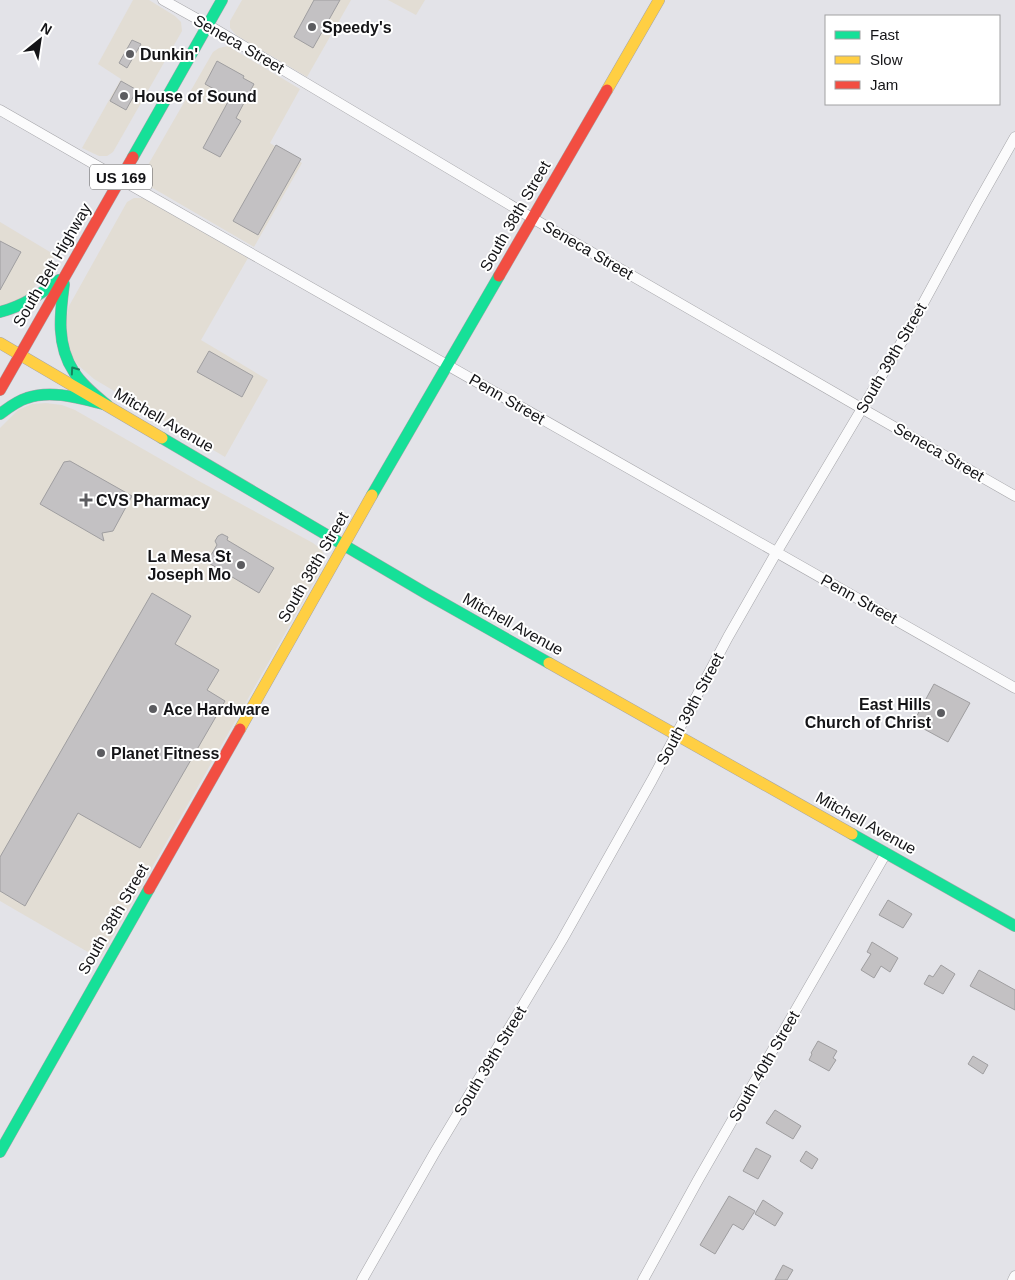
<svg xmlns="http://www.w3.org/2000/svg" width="1015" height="1280" viewBox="0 0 1015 1280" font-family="Helvetica,sans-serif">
	<rect width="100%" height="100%" fill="#e3e3e8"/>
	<!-- commercial -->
	<g fill="#e2ddd4">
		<polygon points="133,0 149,0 175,16 181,22 182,31 113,152 107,156 99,156 82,148 121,79 98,64"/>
		<polygon points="242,0 351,0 307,77 236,35 230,28 230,21"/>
		<polygon points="388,0 425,0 416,15"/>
		<polygon points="228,46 300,89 270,143 302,163 254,247 151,187 144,180 144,173 148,165 213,52 219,48"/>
		<polygon points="134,198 143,198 248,258 201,340 268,380 225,457 94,379 79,366 69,353 66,320 69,306 127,202"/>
		<polygon points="0,222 55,255 34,288 24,298 0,307"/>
		<polygon points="46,403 62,405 75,410 197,480 313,543 321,549 324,554 324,563 317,577 100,959 0,901 0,428 18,410 32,404"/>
	</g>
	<!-- building -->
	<g fill="#c3c1c3" stroke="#9f9ea0">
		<polygon points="314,0 340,0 313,48 294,37"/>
		<polygon points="132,40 141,44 127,68 119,63"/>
		<polygon points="217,61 244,76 243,78 254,84 236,118 241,121 220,157 203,148 230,98 205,84"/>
		<polygon points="121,81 137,90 126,110 110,101"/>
		<polygon points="276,145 301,159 258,235 233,221"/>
		<polygon points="0,241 21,252 0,290"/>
		<polygon points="209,351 253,376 242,397 197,372"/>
		<polygon points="70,461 132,496 113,531 102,533 104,541 40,504 64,462"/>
		<polygon points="222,534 228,537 227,540 274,568 259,593 207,562 217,545 215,541 218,536"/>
		<polygon points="152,593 191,616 175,644 219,670 207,690 225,701 140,848 78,813 25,906 0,891 0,857"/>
		<polygon points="934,684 970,703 948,742 913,723"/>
		<polygon points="888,900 912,914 903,928 879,915"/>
		<polygon points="872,942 898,958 890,972 881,966 874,978 861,970 871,954 867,952"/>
		<polygon points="941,965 955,974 943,994 924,984 929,975 933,977"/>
		<polygon points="979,970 1015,990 1015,1010 970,986"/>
		<polygon points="818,1041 837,1051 833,1058 836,1060 829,1071 809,1060 812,1054 811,1053"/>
		<polygon points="973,1056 988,1065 983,1074 968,1064"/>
		<polygon points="775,1110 801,1126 793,1139 766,1123"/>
		<polygon points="756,1148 771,1156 758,1179 743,1171"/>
		<polygon points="806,1151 818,1159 812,1169 800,1161"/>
		<polygon points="729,1196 755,1211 743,1230 733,1224 715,1254 700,1245"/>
		<polygon points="763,1200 783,1213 775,1226 755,1214"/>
		<polygon points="783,1265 793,1270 787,1280 775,1280"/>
	</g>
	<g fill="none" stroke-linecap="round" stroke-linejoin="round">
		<defs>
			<g id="street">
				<polyline points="163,0 208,25 532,218 861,408 1015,496"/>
				<polyline points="0,110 120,179 1015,688"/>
				<polyline points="362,1280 435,1152 562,940 652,780 728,637 776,553 907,333 976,206 1015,137"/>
				<polyline points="643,1280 698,1180 886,853"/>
				<polyline points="1013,1280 1015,1276"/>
			</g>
			<g id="fast">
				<polyline points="133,157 222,0"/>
				<path d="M64 284C60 314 56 345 74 372 82 385 95 395 107 405"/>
				<path d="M0 312C23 306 41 294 59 280"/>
				<path d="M0 414C8 408 17 401 27 398 52 389 82 399 107 405"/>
				<polyline points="162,438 427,594 549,663"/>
				<polyline points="372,495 499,276"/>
				<polyline points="852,834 1015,926"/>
				<polyline points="0,1152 149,889"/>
			</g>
			<g id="slow">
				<polyline points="607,90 659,0"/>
				<polyline points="0,343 162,438"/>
				<polyline points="549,663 852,834"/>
				<polyline points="240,729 372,495"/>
			</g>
			<g id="jam">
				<polyline points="499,276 607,90"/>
				<polyline points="0,390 133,157"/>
				<polyline points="149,889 240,729"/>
			</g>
		</defs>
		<!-- street casing -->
		<use href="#street" stroke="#a5a5a9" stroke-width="11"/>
		<!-- fast casing -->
		<use href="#fast" stroke="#a5a5a9" stroke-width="12"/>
		<!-- slow casing -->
		<use href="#slow" stroke="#a5a5a9" stroke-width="12"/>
		<!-- jam casing -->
		<use href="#jam" stroke="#a5a5a9" stroke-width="12"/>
		<!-- street -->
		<use href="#street" stroke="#fbfbfc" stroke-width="10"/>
		<!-- fast -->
		<use href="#fast" stroke="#16e098" stroke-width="11"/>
		<!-- slow -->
		<use href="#slow" stroke="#ffcf43" stroke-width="11"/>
		<!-- jam -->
		<use href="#jam" stroke="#f24e42" stroke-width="11"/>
	</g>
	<!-- one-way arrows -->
	<defs><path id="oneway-chevron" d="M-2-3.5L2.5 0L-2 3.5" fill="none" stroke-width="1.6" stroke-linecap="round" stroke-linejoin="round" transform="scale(1.25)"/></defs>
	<use stroke="#15845e" href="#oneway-chevron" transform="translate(74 370) rotate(-125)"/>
	<!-- markers -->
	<g fill="#5c5c60" stroke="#fff" stroke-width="2">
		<circle cx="312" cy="27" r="5"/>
		<circle cx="130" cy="54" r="5"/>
		<circle cx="124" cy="96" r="5"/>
		<path d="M83.5 492.5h5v5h5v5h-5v5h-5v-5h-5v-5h5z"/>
		<circle cx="241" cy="565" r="5"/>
		<circle cx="153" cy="709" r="5"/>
		<circle cx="941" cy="713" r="5"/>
		<circle cx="101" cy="753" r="5"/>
	</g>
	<g text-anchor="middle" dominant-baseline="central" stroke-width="4" stroke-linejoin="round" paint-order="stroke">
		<!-- shield labels -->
		<rect fill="#fff" stroke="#5a5a5d" stroke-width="1" x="90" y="164.5" width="62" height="25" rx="4"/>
		<g font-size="15" font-weight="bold" fill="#141417">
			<text x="121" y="177">US 169</text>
		</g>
		<!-- poi labels -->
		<g font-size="16" font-weight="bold" fill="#141417" stroke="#fff" text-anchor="start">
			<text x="322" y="27">Speedy's</text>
			<text x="140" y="54">Dunkin'</text>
			<text x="134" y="96">House of Sound</text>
			<text x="96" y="500">CVS Pharmacy</text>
			<text x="231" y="556" text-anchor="end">La Mesa St<tspan x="231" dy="18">Joseph Mo</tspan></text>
			<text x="931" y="704" text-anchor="end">East Hills<tspan x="931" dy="18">Church of Christ</tspan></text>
			<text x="163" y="709">Ace Hardware</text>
			<text x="111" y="753">Planet Fitness</text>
		</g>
		<!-- street labels -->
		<g font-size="16" fill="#141417" stroke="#fff">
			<text transform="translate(239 44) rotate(30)">Seneca Street</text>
			<text transform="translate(515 216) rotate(-60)">South 38th Street</text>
			<text transform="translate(588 250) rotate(30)">Seneca Street</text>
			<text transform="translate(52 265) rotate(-60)">South Belt Highway</text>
			<text transform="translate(891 358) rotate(-60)">South 39th Street</text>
			<text transform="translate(507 399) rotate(30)">Penn Street</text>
			<text transform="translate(164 420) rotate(30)">Mitchell Avenue</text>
			<text transform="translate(939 452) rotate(30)">Seneca Street</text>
			<text transform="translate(313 567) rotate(-60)">South 38th Street</text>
			<text transform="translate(859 599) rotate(29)">Penn Street</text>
			<text transform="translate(513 624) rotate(29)">Mitchell Avenue</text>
			<text transform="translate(690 709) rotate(-62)">South 39th Street</text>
			<text transform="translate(866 823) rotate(29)">Mitchell Avenue</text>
			<text transform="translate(113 919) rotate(-60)">South 38th Street</text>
			<text transform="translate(490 1061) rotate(-59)">South 39th Street</text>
			<text transform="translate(764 1066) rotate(-60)">South 40th Street</text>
		</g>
	</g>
	<!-- legend -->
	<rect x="825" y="15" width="175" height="90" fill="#ffffff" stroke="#a1a1a2"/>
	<rect x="835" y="31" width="25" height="8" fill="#16e098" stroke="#a1a1a2"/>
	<text x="870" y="40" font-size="15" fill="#141417">Fast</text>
	<rect x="835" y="56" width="25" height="8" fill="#ffcf43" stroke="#a1a1a2"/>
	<text x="870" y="65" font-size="15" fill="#141417">Slow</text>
	<rect x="835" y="81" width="25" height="8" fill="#f24e42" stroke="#a1a1a2"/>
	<text x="870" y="90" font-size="15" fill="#141417">Jam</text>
	<!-- north arrow -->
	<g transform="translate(40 40) rotate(30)" stroke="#ffffff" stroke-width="4" paint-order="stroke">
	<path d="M0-4L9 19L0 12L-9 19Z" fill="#141417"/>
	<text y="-8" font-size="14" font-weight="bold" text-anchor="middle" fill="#141417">N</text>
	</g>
</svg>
